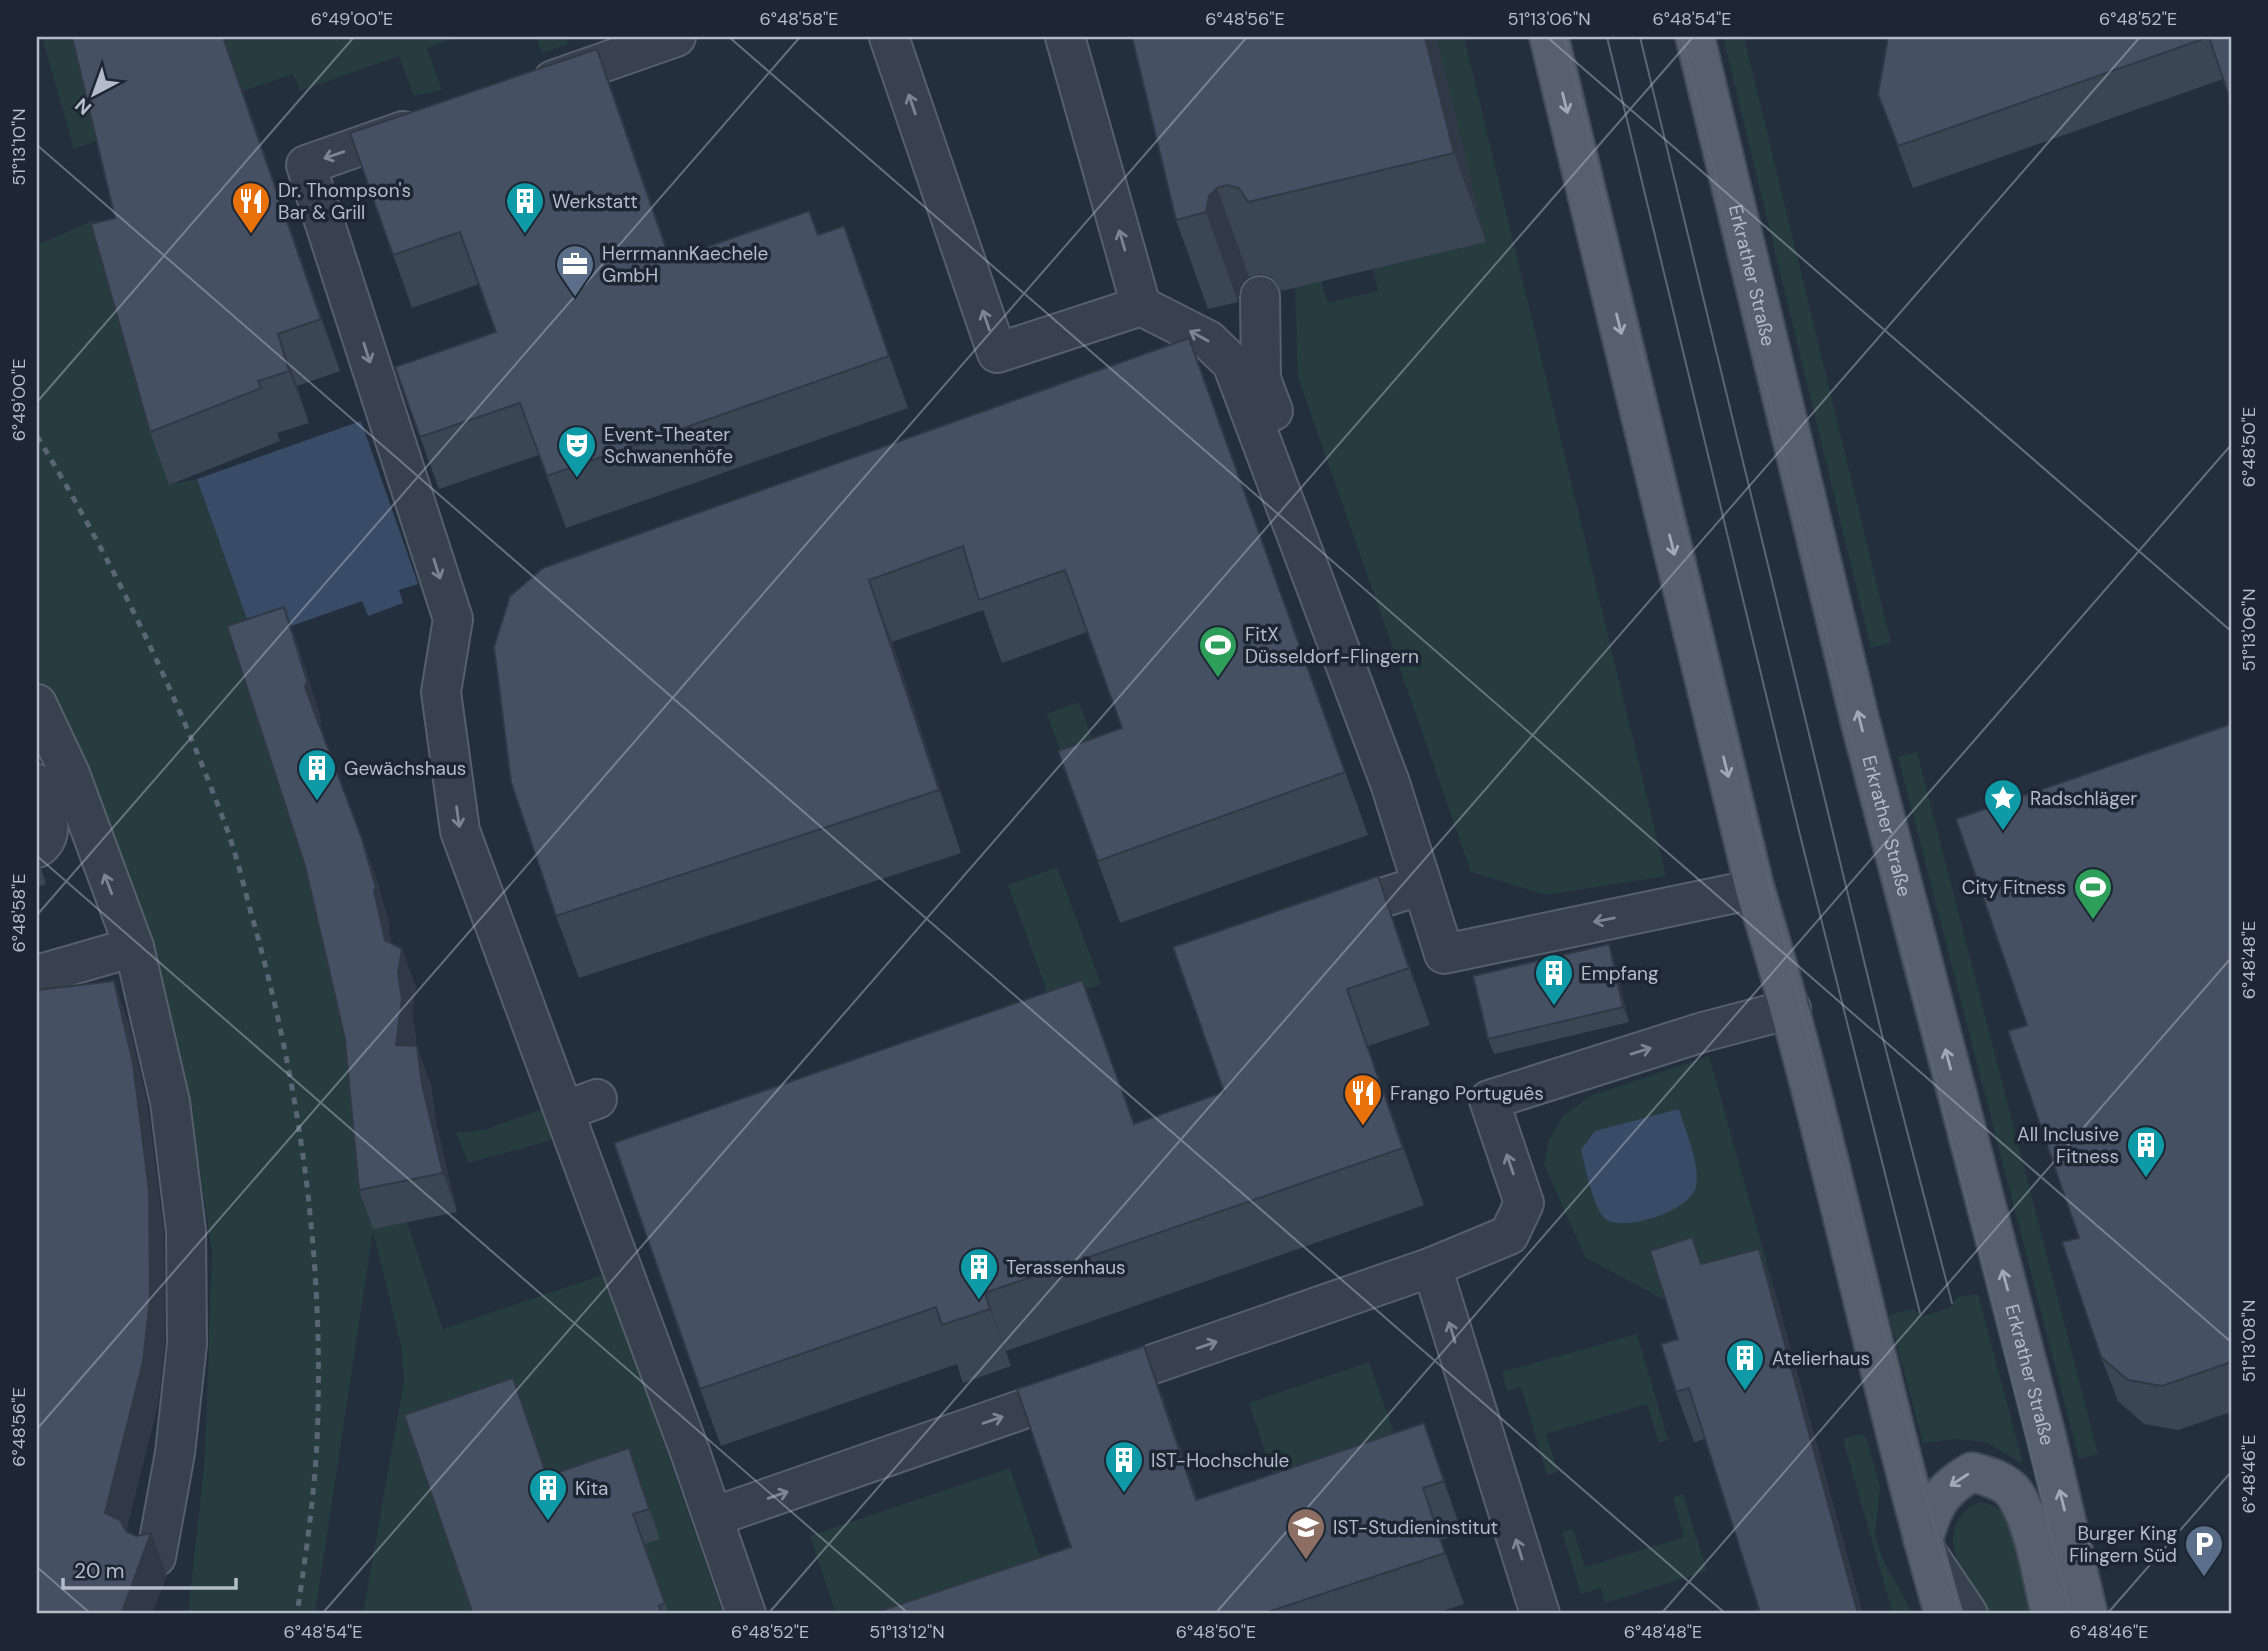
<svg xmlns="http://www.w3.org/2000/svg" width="2268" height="1651" viewBox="0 0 2268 1651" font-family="'DM Sans',sans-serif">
	<rect width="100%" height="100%" fill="#242f3e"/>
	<!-- green -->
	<g fill="#263c3f">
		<polygon points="42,37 457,37 427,48 442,90 414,96 399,56 300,91 293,74 74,149"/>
		<polygon points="536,37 566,37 568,44 542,53"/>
		<polygon points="1436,37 1464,37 1666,876 1546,895 1471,872 1298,377 1295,287 1321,281 1328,303 1378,291 1373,269 1486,242"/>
		<polygon points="1723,37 1744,37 1891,643 1871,648"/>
		<polygon points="94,220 169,485 197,479 254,639 231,648 241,665 319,905 407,1222 443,1329 605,1274 723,1614 363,1614 404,1380 401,1346 373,1231 315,1614 188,1614 205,1457 212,1251 185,1076 102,822 37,675 37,245"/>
		<polygon points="1079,702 1106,777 1074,788 1047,714"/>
		<polygon points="1917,752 2098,1454 2079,1459 1898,757"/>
		<polygon points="1057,867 1101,984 1051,1002 1008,885"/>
		<polygon points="1709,1056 1777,1299 1719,1315 1668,1302 1585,1257 1544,1164 1549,1140 1563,1116 1590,1096"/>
		<polygon points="542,1109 556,1139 468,1163 456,1133 487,1129"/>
		<polygon points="1978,1294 2022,1460 2021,1463 1986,1442 1956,1439 1923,1443 1889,1315 1913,1309 1923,1316 1949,1308 1957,1297"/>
		<polygon points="1637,1334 1668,1440 1659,1443 1647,1404 1546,1434 1558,1472 1547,1475 1521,1387 1507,1391 1502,1372"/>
		<polygon points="1369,1362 1395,1436 1274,1478 1249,1403"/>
		<polygon points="1861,1434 1866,1437 1880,1487 1875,1536 1884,1562 1913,1614 1893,1614 1843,1439"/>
		<polygon points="1010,1468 1046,1574 924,1614 836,1614 810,1536"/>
		<polygon points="1683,1494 1707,1571 1605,1603 1601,1588 1581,1594 1562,1532 1573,1529 1585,1567 1684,1537 1673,1498"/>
		<path d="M1978 1503C2018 1498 2028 1585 2036 1614H1989C1974 1588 1941 1550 1958 1521 1963 1513 1968 1506 1978 1503Z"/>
	</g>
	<!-- water -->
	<g fill="#394c67">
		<polygon points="361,421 418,584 399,590 403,603 368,616 362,601 254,639 197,479"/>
		<path d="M1679 1109C1685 1131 1701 1165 1696 1187 1690 1211 1627 1231 1607 1220 1594 1213 1585 1165 1581 1150L1595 1131Z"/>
	</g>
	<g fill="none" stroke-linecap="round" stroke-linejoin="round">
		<defs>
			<g id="minor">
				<polyline points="889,37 997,353 1141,306 1208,340 1232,363 1390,783 1444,954 1755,889"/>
				<polyline points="1065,37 1141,306"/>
				<polyline points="553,80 676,37"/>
				<polyline points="403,131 306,165 453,619 441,692 460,831 690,1452 746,1614"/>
				<polyline points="1260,296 1261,379 1273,411"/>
				<polyline points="37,704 70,774 134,947 170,1102 186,1231 187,1344 175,1453 156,1557"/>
				<path d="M37 784C43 805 59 833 37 848"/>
				<polyline points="1366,903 1422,885"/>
				<polyline points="37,975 134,947"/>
				<polyline points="564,1111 597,1099"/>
				<polyline points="713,1517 1432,1267"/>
				<polyline points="1931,1559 1968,1614"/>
				<polyline points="1540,1614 1432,1267 1509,1235 1524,1203 1489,1100 1703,1032 1791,1009"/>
			</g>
			<g id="major">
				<path d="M1549 37 1755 889C1828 1128 1875 1374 1944 1614"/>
				<path id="s1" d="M1695 37 1860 721 2047 1439 2088 1614"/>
				<path d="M1923 1540C1933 1506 1940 1490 1972 1472 1987 1476 2006 1481 2015 1494 2036 1528 2041 1576 2051 1614"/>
			</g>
		</defs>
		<!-- minor casing -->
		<use href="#minor" stroke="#565f6c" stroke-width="42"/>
		<!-- major casing -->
		<use href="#major" stroke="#414a57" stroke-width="42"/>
		<!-- minor -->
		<use href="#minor" stroke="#38414e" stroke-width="38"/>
		<!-- major -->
		<use href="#major" stroke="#56606e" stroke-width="38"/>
		<!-- tram -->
		<g stroke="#5a6575" stroke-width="2">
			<polyline points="1564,37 1769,883 1931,1515 1960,1614"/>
			<polyline points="1607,37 1799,831 1920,1313"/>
			<polyline points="1640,37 1882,1035 1952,1303"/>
			<polyline points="1682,37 1873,828 2071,1614"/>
		</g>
		<!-- rail -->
		<path stroke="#5a6575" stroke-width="5" stroke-dasharray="7 7" stroke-linecap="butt" d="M37 436C113 561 178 696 228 832 239 863 246 896 255 927 299 1085 322 1247 318 1411 317 1479 307 1547 297 1614"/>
	</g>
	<!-- wall -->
	<g fill="#3b4654">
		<polygon points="72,37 224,37 340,371 297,386 309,423 277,433 280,441 169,485 150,432 115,218"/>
		<polygon points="1132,37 1436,37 1486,242 1281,291 1271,277 1259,274 1249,277 1241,285 1238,302 1208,309 1176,220"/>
		<polygon points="1888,37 2231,37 2223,79 1913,188 1878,94"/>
		<polygon points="616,101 671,260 818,235 844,226 908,408 566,528 539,455 439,489 420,437 496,332 479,284 412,308 350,133"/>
		<polygon points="1189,338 1368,835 1120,923 1058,751 1122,728 1087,632 1002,663 983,610 892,642 961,853 579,978 556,916 511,782"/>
		<polygon points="284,607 298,646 321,720 320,725 376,878 390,927 388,928 391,943 402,949 416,988 412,1012 416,1038 415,1046 431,1085 436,1123 457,1212 373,1229 359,1190 345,1039"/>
		<polygon points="2231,724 2231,1412 2178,1430 2144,1424 2118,1401 2101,1357 2079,1238"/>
		<polygon points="37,855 46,884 37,887"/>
		<polygon points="1398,933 1430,1025 1368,1046 1424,1205 1006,1351 1011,1366 963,1383 957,1364 721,1446 700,1389 1134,1124 1224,1092"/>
		<polygon points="1614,960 1629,1022 1494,1054 1488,1039"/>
		<polygon points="1702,1264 1777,1299 1863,1614 1743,1614 1759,1609 1705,1439 1694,1442 1676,1392 1678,1339"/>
		<polygon points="1144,1346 1197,1499 1424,1423 1462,1533 1441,1540 1464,1604 1433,1614 871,1614 1071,1547"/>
		<polygon points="548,1475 639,1477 660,1539 644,1544 669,1614 473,1614"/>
	</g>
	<!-- shaded-wall -->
	<g fill="#303945">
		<polygon points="223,37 224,37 340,371 321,319"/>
		<polygon points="1425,37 1436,37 1486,242 1454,153"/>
		<polygon points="597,49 616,101 689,312 670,260"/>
		<polygon points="1217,188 1249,277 1241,285 1238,302 1206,212 1209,196"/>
		<polygon points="844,226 863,278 908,408 889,356"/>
		<polygon points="278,334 297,386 309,423 289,371"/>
		<polygon points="869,580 892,642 961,853 939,790"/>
		<polygon points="284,607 298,646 321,720 320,726 305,687"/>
		<polygon points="362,839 376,878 390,927 388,928 398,976 398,973 402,949 416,988 412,1012 416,1038 410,1084 396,1045 385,940"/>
		<polygon points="1378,876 1398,933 1430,1025 1409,968"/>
		<polygon points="1609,944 1614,960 1629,1022 1623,1007"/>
		<polygon points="114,981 129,1024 148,1106 164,1232 165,1343 158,1405 120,1556 105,1513"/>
		<polygon points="1347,989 1368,1046 1424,1205 1403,1148"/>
		<polygon points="417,1046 431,1085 436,1123 457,1212 443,1173 422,1084"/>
		<polygon points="1759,1249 1777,1299 1863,1614 1858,1614"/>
		<polygon points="985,1293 1006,1351 1011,1366 990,1309"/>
		<polygon points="1144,1346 1163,1397 1215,1551 1196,1500"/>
		<polygon points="629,1448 639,1477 660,1539 649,1509"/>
		<polygon points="1423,1488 1441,1540 1464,1604 1445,1553"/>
		<polygon points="151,1533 167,1576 152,1614 121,1614"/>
	</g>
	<!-- building -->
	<g fill="#455162" stroke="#303945" stroke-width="2">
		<polygon points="72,37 223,37 321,319 278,334 289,371 258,381 261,388 150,432 91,224 115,218"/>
		<polygon points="1132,37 1425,37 1454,153 1248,202 1239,188 1227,185 1217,188 1209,196 1206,212 1176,220"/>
		<polygon points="1888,37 2209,37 1898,146 1878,94"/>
		<polygon points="2209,37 2231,37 2231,102"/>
		<polygon points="597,49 670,260 809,211 818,235 844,226 889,356 547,476 520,403 420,437 395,367 496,332 460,232 393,255 350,133"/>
		<polygon points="1189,338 1345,772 1098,861 1058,751 1122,728 1065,570 979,600 963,546 869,580 939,790 556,916 511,782 494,647 510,596 543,568"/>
		<polygon points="284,607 307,681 305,687 362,839 376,888 374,890 385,940 402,949 398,973 402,999 396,1045 417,1046 422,1084 443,1173 359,1190 345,1039 305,866 227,626"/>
		<polygon points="2231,724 2231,1362 2162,1386 2128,1380 2101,1357 2062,1242 2079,1238 2008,1031 2027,1025 1956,819"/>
		<polygon points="1378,876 1409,968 1347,989 1403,1148 985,1293 990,1309 942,1325 936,1307 700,1389 614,1143 1082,980 1134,1124 1224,1092 1173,947"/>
		<polygon points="1609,944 1623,1007 1488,1039 1473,976"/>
		<polygon points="114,981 133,1063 149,1190 150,1300 143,1362 105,1513 120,1520 126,1531 136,1536 151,1533 121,1614 37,1614 37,990"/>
		<polygon points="1692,1237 1701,1264 1759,1249 1858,1614 1743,1614 1759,1609 1689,1388 1676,1392 1661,1344 1678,1339 1650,1251"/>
		<polygon points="1144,1346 1196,1500 1424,1423 1444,1481 1423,1488 1445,1553 1262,1614 871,1614 1071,1547 1017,1389"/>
		<polygon points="513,1378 547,1476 629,1448 649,1509 633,1514 665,1603 659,1606 662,1614 473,1614 404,1415"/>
	</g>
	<!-- one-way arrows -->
	<defs><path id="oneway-shaft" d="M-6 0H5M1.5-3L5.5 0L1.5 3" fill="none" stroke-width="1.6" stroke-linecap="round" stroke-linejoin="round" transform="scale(1.75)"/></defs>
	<g stroke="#a1aab7">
		<use href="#oneway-shaft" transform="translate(1565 103) rotate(76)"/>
		<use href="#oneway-shaft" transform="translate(1619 324) rotate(76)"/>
		<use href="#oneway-shaft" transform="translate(1672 545) rotate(76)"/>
		<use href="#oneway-shaft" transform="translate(1860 721) rotate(-104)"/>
		<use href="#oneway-shaft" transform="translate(1726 767) rotate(76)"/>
		<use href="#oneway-shaft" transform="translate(1948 1059) rotate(-105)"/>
		<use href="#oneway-shaft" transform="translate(2005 1280) rotate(-105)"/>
		<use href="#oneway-shaft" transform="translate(1959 1480) rotate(147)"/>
		<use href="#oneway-shaft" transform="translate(2062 1500) rotate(-104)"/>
	</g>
	<g stroke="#7c8592">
		<use href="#oneway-shaft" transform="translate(912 104) rotate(-109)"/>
		<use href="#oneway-shaft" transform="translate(334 155) rotate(161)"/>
		<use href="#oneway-shaft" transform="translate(1122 240) rotate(-106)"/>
		<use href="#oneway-shaft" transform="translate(986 320) rotate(-109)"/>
		<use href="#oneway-shaft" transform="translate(1199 336) rotate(-151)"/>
		<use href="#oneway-shaft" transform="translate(367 353) rotate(72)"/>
		<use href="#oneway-shaft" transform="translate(437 569) rotate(72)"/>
		<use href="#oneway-shaft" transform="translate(458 817) rotate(82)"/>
		<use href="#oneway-shaft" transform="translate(108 884) rotate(-111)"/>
		<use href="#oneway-shaft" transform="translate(1604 920) rotate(169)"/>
		<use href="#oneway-shaft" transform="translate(1641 1051) rotate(-17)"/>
		<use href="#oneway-shaft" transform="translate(1510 1164) rotate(-109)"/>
		<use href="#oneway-shaft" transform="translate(1452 1332) rotate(-107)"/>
		<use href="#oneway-shaft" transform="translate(1207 1345) rotate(-19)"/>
		<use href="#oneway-shaft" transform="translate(993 1420) rotate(-19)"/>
		<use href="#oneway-shaft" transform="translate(778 1495) rotate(-19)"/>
		<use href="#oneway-shaft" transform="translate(1519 1549) rotate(-107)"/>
	</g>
	<!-- ticks -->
	<path fill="none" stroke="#b4bcc9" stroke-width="2" stroke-opacity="0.45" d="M729 37 2231 1342M1547 37 2231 631M37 145 1726 1614M37 402 354 37M37 856 909 1614M37 915 800 37M37 1429 1247 37M37 1567 91 1614M322 1614 1693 37M768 1614 2140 37M1215 1614 2231 445M1661 1614 2231 958M2107 1614 2231 1472"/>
	<!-- icons -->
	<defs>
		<symbol id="restaurant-pin" viewBox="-11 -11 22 30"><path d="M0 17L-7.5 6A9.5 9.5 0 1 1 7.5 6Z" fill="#e8710a" stroke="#1d2633"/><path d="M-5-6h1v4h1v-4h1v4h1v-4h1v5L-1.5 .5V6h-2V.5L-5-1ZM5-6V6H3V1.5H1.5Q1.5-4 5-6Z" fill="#fff"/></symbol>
		<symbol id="building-pin" viewBox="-11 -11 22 30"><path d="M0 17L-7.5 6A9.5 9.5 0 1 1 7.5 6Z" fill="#0f9aa8" stroke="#1d2633"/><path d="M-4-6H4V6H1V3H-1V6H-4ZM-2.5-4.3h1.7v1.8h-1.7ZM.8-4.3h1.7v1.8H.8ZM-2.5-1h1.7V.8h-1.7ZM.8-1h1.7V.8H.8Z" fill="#fff"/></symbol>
		<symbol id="office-pin" viewBox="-11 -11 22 30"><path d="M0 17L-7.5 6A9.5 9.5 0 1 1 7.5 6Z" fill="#5c6f8a" stroke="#1d2633"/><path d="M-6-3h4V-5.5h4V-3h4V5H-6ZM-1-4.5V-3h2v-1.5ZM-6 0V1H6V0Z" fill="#fff"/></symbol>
		<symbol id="theatre-pin" viewBox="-11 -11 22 30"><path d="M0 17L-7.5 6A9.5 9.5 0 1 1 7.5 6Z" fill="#0f9aa8" stroke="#1d2633"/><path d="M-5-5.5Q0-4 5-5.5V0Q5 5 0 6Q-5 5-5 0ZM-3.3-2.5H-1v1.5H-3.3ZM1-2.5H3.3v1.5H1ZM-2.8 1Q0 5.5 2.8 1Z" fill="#fff"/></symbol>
		<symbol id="stadium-pin" viewBox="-11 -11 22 30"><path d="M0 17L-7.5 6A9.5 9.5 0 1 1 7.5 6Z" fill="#2e9e5b" stroke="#1d2633"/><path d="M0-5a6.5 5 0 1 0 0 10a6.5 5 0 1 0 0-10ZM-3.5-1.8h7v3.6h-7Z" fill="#fff"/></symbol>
		<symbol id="sight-pin" viewBox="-11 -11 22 30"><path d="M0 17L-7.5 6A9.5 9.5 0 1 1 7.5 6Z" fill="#0f9aa8" stroke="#1d2633"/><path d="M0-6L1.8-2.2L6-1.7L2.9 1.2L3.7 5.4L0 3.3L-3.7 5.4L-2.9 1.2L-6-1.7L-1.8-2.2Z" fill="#fff"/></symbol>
		<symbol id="school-pin" viewBox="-11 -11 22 30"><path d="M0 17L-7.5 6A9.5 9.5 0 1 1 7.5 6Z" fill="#8d6e63" stroke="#1d2633"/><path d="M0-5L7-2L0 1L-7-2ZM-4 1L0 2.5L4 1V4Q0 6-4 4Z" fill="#fff"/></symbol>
		<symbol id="parking-pin" viewBox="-11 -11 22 30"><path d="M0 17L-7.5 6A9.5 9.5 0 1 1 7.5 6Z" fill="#5c6f8a" stroke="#1d2633"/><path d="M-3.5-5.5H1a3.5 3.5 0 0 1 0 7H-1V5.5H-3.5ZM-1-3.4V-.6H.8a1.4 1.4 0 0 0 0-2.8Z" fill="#fff"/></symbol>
	</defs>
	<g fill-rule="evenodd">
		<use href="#restaurant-pin" x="229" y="179" width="44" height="60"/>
		<use href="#building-pin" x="503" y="179" width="44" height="60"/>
		<use href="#office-pin" x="553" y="242" width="44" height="60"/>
		<use href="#theatre-pin" x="555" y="423" width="44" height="60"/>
		<use href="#stadium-pin" x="1196" y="623" width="44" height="60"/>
		<use href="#building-pin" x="295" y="746" width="44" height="60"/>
		<use href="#sight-pin" x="1981" y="776" width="44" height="60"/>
		<use href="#stadium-pin" x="2071" y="865" width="44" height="60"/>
		<use href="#building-pin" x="1532" y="951" width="44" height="60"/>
		<use href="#restaurant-pin" x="1341" y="1071" width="44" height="60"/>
		<use href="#building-pin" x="2124" y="1123" width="44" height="60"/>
		<use href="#building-pin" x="957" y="1245" width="44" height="60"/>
		<use href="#building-pin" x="1723" y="1336" width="44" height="60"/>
		<use href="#building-pin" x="1102" y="1438" width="44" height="60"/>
		<use href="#building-pin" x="526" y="1466" width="44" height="60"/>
		<use href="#school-pin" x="1284" y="1505" width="44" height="60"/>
		<use href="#parking-pin" x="2182" y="1522" width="44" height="60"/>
	</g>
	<g text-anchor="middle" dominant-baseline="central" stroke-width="7" stroke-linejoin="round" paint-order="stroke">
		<!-- poi labels -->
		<g font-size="19" fill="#b4bcc9" stroke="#1d2633" text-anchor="start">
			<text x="278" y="190">Dr. Thompson's<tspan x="278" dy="22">Bar &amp; Grill</tspan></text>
			<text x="552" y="201">Werkstatt</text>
			<text x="602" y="253">HerrmannKaechele<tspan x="602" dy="22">GmbH</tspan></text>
			<text x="604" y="434">Event-Theater<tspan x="604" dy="22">Schwanenhöfe</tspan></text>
			<text x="1245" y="634">FitX<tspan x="1245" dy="22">Düsseldorf-Flingern</tspan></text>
			<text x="344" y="768">Gewächshaus</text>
			<text x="2030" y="798">Radschläger</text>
			<text x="2066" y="887" text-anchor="end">City Fitness</text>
			<text x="1581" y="973">Empfang</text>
			<text x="1390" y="1093">Frango Português</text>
			<text x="2119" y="1134" text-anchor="end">All Inclusive<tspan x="2119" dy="22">Fitness</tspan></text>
			<text x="1006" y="1267">Terassenhaus</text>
			<text x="1772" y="1358">Atelierhaus</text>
			<text x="1151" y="1460">IST-Hochschule</text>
			<text x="575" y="1488">Kita</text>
			<text x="1333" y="1527">IST-Studieninstitut</text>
			<text x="2177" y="1533" text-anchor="end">Burger King<tspan x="2177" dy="22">Flingern Süd</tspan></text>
		</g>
		<!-- street labels -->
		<g font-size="19" fill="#b4bcc9" stroke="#1d2633">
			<text stroke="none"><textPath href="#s1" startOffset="245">Erkrather Straße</textPath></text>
			<text stroke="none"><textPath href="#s1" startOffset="812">Erkrather Straße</textPath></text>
			<text stroke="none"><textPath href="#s1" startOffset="1379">Erkrather Straße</textPath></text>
		</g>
	</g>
	<!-- border -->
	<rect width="2268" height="1651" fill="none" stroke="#1d2633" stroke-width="77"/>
	<!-- north arrow -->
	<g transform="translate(94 94) rotate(221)" stroke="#1d2633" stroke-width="5" paint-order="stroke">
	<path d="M0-5L12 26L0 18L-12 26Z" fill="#b4bcc9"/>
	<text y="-10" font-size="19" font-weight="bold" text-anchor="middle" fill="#b4bcc9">N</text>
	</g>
	<!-- scale -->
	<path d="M63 1578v10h173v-10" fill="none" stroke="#b4bcc9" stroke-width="3.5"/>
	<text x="74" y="1578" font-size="21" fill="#b4bcc9" stroke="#1d2633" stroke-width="5" paint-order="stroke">20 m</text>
	<rect x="38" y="38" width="2192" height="1574" fill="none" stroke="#b4bcc9" stroke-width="2.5"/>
	<g font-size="18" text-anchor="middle" fill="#b4bcc9">
		<text x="352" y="25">6°49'00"E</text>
		<text x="799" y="25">6°48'58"E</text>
		<text x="1245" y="25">6°48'56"E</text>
		<text x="1549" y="25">51°13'06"N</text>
		<text x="1692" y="25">6°48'54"E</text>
		<text x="2138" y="25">6°48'52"E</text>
		<text transform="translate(19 147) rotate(-90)" y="6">51°13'10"N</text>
		<text transform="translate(19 400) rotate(-90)" y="6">6°49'00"E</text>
		<text transform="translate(2249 447) rotate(-90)" y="6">6°48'50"E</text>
		<text transform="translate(2249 630) rotate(-90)" y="6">51°13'06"N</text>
		<text transform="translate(19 913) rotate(-90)" y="6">6°48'58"E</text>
		<text transform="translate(2249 960) rotate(-90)" y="6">6°48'48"E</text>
		<text transform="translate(2249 1341) rotate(-90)" y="6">51°13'08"N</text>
		<text transform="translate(19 1427) rotate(-90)" y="6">6°48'56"E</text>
		<text transform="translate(2249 1474) rotate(-90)" y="6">6°48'46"E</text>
		<text x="323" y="1638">6°48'54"E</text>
		<text x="770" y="1638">6°48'52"E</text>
		<text x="907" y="1638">51°13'12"N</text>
		<text x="1216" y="1638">6°48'50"E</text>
		<text x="1663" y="1638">6°48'48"E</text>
		<text x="2109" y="1638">6°48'46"E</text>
	</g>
</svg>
